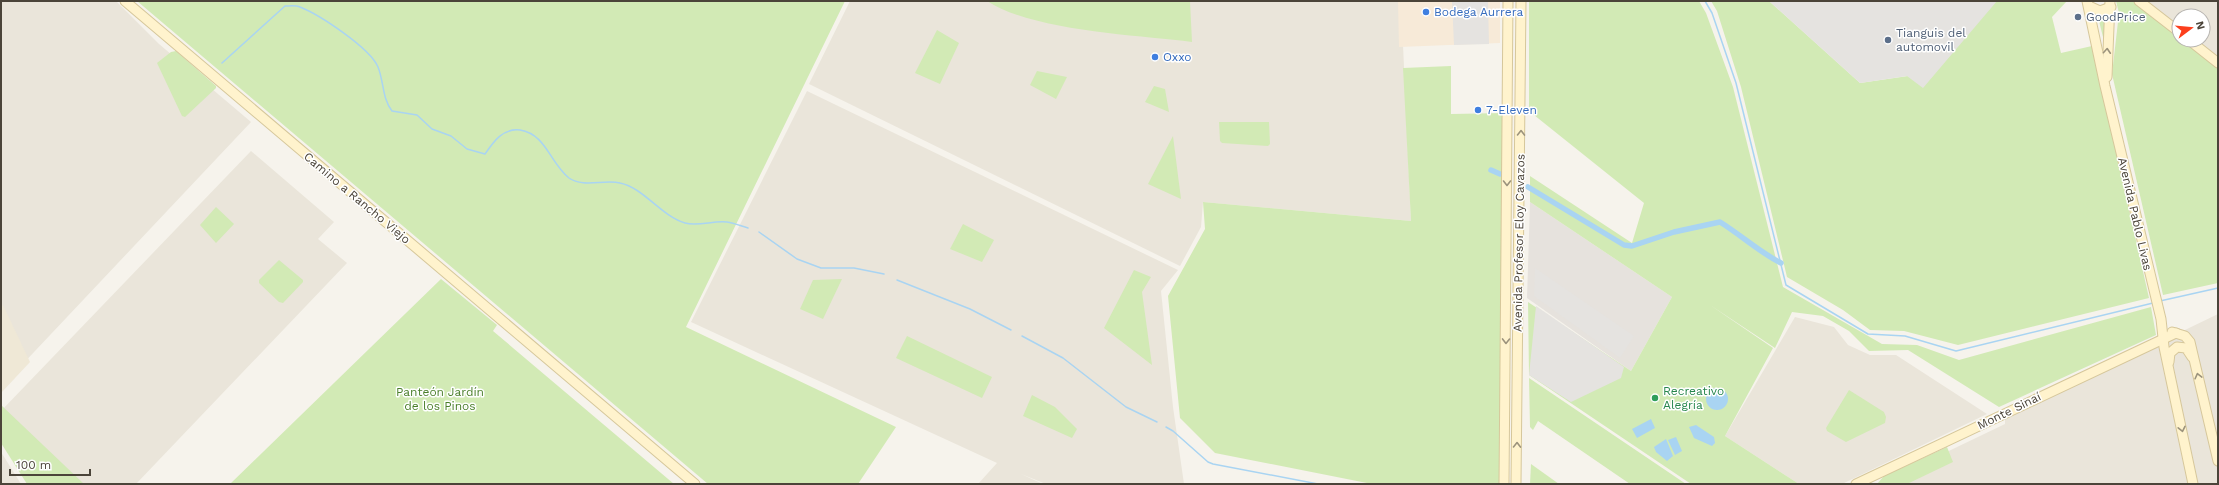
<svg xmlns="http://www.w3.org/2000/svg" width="2219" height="485" viewBox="0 0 2219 485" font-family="'Work Sans',sans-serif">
	<rect width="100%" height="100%" fill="#f6f3ec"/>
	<!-- residential -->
	<g fill="#eae5da">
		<polygon points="1,1 116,1 159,44 251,122 1,387"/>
		<polygon points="850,1 1401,1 1411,221 1203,202 1201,227 1180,266 809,84"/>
		<polygon points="2145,1 2218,1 2218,60 2193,40 2203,40 2203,16 2179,16 2179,28"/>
		<polygon points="807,91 1178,270 1161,291 1173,407 1184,484 1046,484 1021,474 1043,484 978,484 997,463 691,322"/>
		<polygon points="251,151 334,222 318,239 347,263 136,484 31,484 1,411"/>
		<polygon points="2218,314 2218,484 1880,484 2005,424 2005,417"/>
		<polygon points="1795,317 1834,327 1848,345 1870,355 1896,355 1987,414 1842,484 1799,484 1725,436"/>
		<polygon points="1,452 21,484 1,484"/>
	</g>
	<!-- commercial -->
	<polygon fill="#f7ead8" points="1398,1 1500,1 1500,43 1399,47"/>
	<!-- industrial -->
	<polygon fill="#e6e2dd" points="1530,202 1672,297 1631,371 1527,298"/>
	<!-- education -->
	<polygon fill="#efe8d6" points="3,305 30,362 1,393 1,307"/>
	<!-- green -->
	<g fill="#d2eab5">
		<polygon points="137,1 845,1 686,327 896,427 858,484 708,484"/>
		<path d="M987 1H1190L1192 42C1136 35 1033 31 987 1Z"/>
		<polygon points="1529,1 1699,1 1706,13 1733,87 1783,287 1882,344 1917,345 1959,360 2151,307 2156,335 1999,407 1908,350 1869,351 1849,331 1823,316 1792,312 1775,348 1710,305 1773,348 1725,436 1799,484 1691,484 1529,375 1528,302 1631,371 1672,297 1530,202 1530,176 1632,243 1644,203 1529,111"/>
		<polygon points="1711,1 1769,1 1860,83 1908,76 1996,1 2067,1 2052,17 2061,53 2092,46 2149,298 1958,345 1904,331 1870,330 1843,310 1787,277 1741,87 1717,11"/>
		<polygon points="2116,1 2134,1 2179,36 2179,40 2184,40 2218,67 2218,283 2163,295 2112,74 2119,13"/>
		<polygon points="2097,13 2106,13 2106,49"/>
		<polygon points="937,30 959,43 940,84 915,73"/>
		<polygon points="176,51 216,86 216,88 185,117 182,116 157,63 171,52"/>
		<polygon points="1451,66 1451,114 1504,113 1499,484 1372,484 1215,453 1180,418 1168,296 1205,229 1203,202 1411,221 1403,68"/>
		<polygon points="1037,71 1067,77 1056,99 1030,85"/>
		<polygon points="1154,86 1165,89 1169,112 1145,102"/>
		<polygon points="1219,122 1269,122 1270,144 1268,146 1222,143 1220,141"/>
		<polygon points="1173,136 1181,199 1148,184"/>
		<polygon points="216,207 234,224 216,243 200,225"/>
		<polygon points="963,224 994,240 982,262 950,249"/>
		<polygon points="279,260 303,280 303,282 283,303 279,302 259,283 259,280"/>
		<polygon points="1134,270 1151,277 1142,292 1152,365 1104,328"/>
		<polygon points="441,279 497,325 493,331 674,484 230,484"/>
		<polygon points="842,279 823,319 800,309 813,280"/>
		<polygon points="907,336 992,377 982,398 896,358"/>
		<polygon points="1529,378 1686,484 1630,484 1538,421 1533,430 1530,427"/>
		<polygon points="1849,390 1884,412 1886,417 1885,423 1846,442 1827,431 1826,428"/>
		<polygon points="1032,395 1055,407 1077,429 1072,438 1023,416"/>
		<polygon points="1,405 84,484 27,484 1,443"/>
		<polygon points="1947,447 1953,462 1907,484 1877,484 1884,476"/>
		<polygon points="1531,464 1559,484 1530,484"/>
	</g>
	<!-- parking -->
	<g fill="#e5e3e0">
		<polygon points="1452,1 1488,1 1489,44 1454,45"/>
		<polygon points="1769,1 1997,1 1923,88 1907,76 1860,83"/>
		<polygon points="1535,268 1634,336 1620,358 1534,296"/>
		<polygon points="1536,306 1624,367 1621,378 1571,402 1529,375"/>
	</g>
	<!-- water -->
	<g fill="#a9d4f2">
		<circle cx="1717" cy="399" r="11"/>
		<polygon points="1651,419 1655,428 1637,438 1632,429"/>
		<polygon points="1696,425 1714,437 1715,443 1712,446 1694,438 1689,427"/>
		<polygon points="1676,437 1682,451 1675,455 1668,440"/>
		<polygon points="1666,439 1673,456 1667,461 1656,452 1654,447"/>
	</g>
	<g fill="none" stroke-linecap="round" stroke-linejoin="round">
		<!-- stream -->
		<g stroke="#a9d4f2" stroke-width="1.5">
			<polyline points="1705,1 1712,13 1736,83 1786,285 1868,334 1905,336 1956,351 2153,303"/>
			<path d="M222 63 285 6C290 6 296 5 300 7 320 15 370 48 378 67 384 82 382 98 392 111L417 115 432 129 451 136 467 149 485 154C494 141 503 128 520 130 546 134 550 163 569 178 583 188 605 179 620 183 644 188 661 216 685 223 698 227 714 220 727 222 734 223 741 226 748 228"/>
			<polyline points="759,232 797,259 821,268 854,268 884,274"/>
			<polyline points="897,280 970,309 1011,330"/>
			<polyline points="2160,301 2218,288"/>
			<polyline points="1022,336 1063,358 1126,407 1157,422"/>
			<polyline points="1166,427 1173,431 1208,462 1213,464 1318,484"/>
		</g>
		<!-- canal -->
		<g stroke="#a9d4f2" stroke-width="5.5">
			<polyline points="1491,170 1500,174"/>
			<path d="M1528 187 1624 245 1632 246 1674 232 1720 222C1741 235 1759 252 1781 263"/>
		</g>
		<defs>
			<g id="secondary">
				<polyline points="125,1 695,484"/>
				<polyline points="2087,1 2105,86 2161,319 2164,347 2193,484"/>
				<polyline points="2139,1 2179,32"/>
				<polyline points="2089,6 2100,11 2111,7"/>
				<polyline points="2189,40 2218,63"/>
				<polyline points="2107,77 2110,1"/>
				<polyline points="2172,332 2185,336 2190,342 2218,461"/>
				<polyline points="2169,362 2170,353 2177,347 2186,348 2192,357"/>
				<polyline points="1504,484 1508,1"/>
				<polyline points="1516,484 1521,1"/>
				<polyline points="1856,484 2176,333"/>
			</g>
		</defs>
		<!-- secondary casing -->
		<use href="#secondary" stroke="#d6c79b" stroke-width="11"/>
		<!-- secondary -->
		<use href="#secondary" stroke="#fff3cd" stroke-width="9"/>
	</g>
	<!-- one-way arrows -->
	<defs><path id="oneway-chevron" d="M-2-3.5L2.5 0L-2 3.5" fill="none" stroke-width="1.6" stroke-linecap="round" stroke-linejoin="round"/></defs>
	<g stroke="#9c937c">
		<use href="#oneway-chevron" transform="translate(2107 51) rotate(-86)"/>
		<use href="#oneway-chevron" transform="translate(1521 133) rotate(-89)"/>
		<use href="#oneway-chevron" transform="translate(1507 183) rotate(90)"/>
		<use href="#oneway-chevron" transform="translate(1506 341) rotate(91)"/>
		<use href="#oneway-chevron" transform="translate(2198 376) rotate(-104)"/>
		<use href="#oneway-chevron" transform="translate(2182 429) rotate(78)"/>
		<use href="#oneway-chevron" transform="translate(1517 445) rotate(-89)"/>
	</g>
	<!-- markers -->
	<g fill="#3f7fe0" stroke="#fff" stroke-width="1.5">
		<circle cx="1426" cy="12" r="4"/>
		<circle cx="1155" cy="57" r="4"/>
		<circle cx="1478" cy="110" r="4"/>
	</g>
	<g fill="#5c6f8a" stroke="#fff" stroke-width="1.5">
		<circle cx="2078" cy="17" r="4"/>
		<circle cx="1888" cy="40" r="4"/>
	</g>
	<circle fill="#2e9e5b" stroke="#fff" stroke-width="1.5" cx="1655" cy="398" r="4"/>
	<g text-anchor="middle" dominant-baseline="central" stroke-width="3" stroke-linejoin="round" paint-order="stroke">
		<!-- shop labels -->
		<g font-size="12" fill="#366cbe" stroke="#fff" text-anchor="start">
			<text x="1434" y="12">Bodega Aurrera</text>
			<text x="1163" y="57">Oxxo</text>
			<text x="1486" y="110">7-Eleven</text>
		</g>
		<!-- service labels -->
		<g font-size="12" fill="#4e5e75" stroke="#fff" text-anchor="start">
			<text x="2086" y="17">GoodPrice</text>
			<text x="1896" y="33">Tianguis del<tspan x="1896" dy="14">automovil</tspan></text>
		</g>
		<!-- street labels -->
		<g font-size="12" fill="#4b4439" stroke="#fff">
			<text transform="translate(357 198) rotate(40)">Camino a Rancho Viejo</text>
			<text transform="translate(2135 214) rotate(77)">Avenida Pablo Livas</text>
			<text transform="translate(1519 243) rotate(-89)">Avenida Profesor Eloy Cavazos</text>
			<text transform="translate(2009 411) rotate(-26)">Monte Sinaí</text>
		</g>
		<!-- leisure labels -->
		<g font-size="12" fill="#27864d" stroke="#fff" text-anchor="start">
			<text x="1663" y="391">Recreativo<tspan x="1663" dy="14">Alegría</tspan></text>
		</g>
		<!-- park labels -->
		<g font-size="12" fill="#4a7f2a" stroke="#fff">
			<text x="440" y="392">Panteón Jardín<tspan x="440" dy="14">de los Pinos</tspan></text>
		</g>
	</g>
	<!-- border -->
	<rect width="2219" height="485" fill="none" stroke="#4b4439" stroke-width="4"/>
	<!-- north arrow -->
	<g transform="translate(2191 28) rotate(74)"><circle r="19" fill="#ffffff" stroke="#b7b4b0"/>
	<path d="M0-3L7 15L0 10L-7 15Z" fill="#fc3f1d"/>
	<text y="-6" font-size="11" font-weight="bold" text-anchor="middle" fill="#4b4439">N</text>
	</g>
	<!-- scale -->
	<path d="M10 469v6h80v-6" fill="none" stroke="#4b4439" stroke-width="2"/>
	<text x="16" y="469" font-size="12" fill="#4b4439" stroke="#ffffff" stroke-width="3" paint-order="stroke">100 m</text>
</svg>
